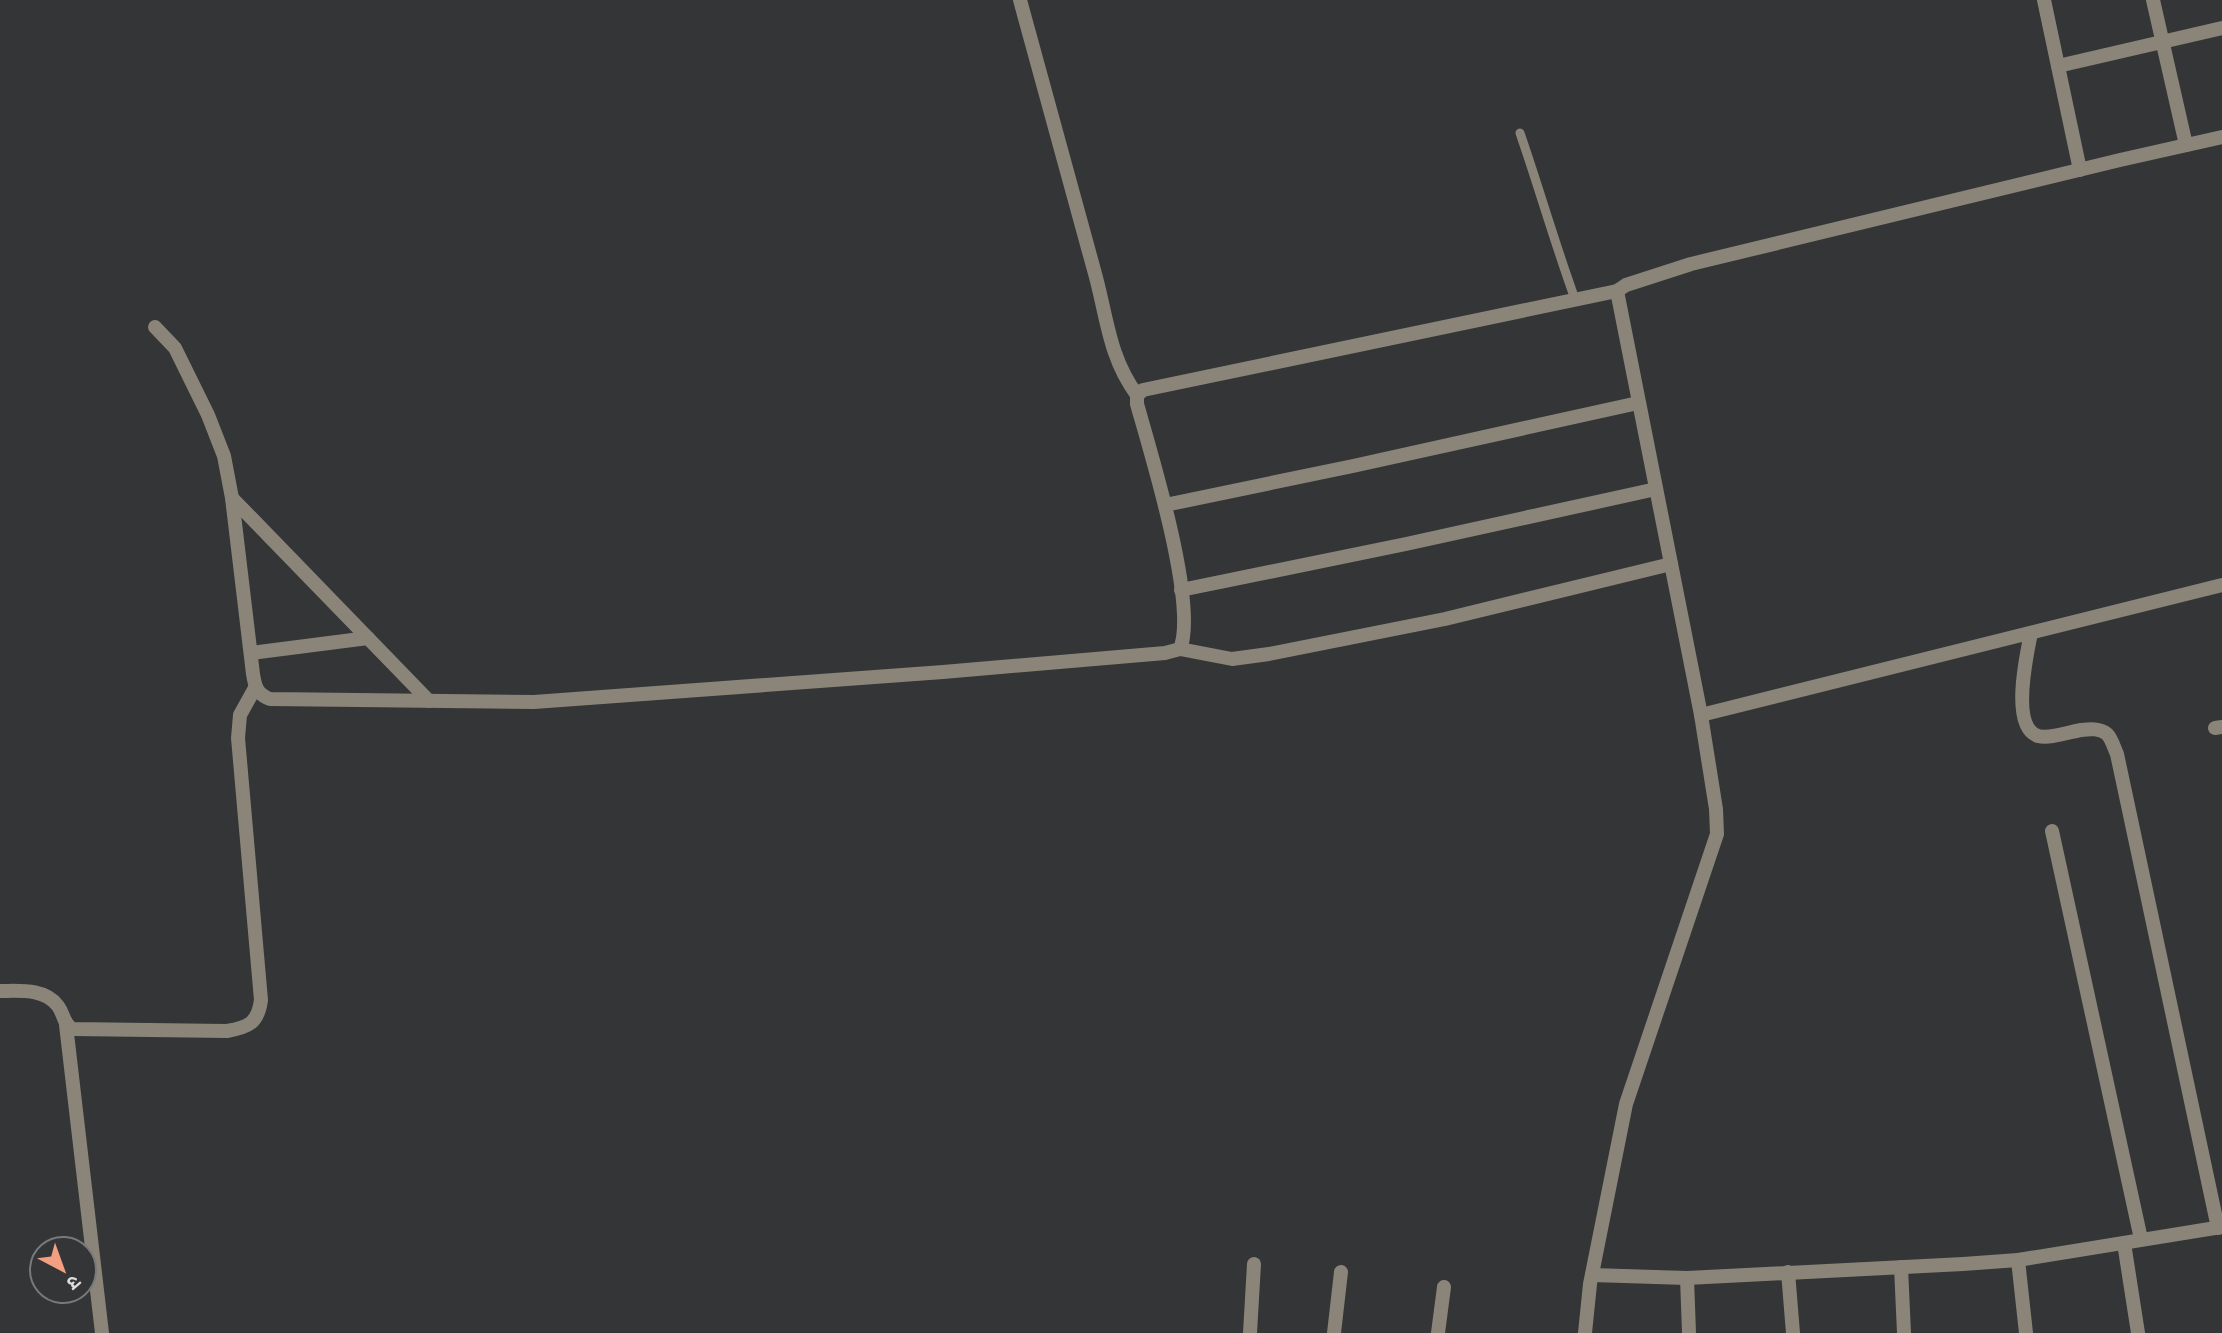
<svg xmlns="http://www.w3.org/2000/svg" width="2222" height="1333" viewBox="0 0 2222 1333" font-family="'Roboto Serif','Noto Sans Devanagari',serif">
	<rect width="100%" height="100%" fill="#333537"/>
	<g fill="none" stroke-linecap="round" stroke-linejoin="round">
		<!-- service -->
		<path stroke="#8b8478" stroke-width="9" d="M1520 133C1539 188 1555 244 1575 299"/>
		<!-- minor -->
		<g stroke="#8b8478" stroke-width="14">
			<path d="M1020 0C1044 90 1069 180 1094 270 1107 315 1108 356 1137 395"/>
			<polyline points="2044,0 2080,170"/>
			<polyline points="2153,0 2186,145"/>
			<polyline points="2058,66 2222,28"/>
			<path d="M155 327 175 348 208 415 224 456 232 498 253 674C255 687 257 694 270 699L534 702 943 672 1165 653 1180 649C1198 605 1151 454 1137 404V395L1143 390 1617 291"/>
			<polyline points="232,498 429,701"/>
			<polyline points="1165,505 1353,466 1638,403"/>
			<polyline points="1181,590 1406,544 1656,489"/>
			<path d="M2031 633C2027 653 2010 727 2038 736 2050 739 2069 732 2081 730 2090 729 2100 728 2107 734 2112 739 2114 748 2117 754L2218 1228"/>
			<polyline points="1180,649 1232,659 1269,654 1445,619 1671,564"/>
			<polyline points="251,653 368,638"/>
			<polyline points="1701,715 2222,585"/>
			<polyline points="2215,728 2222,727"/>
			<polyline points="2052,831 2141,1239"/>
			<path d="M0 991C19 991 45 988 58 1006 64 1014 63 1023 72 1029L227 1031C249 1027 258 1023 261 1000L238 738 240 715 255 688"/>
			<polyline points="66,1025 102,1333"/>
			<polyline points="2124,1243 2138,1333"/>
			<polyline points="2018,1260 2026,1333"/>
			<polyline points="1901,1267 1904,1333"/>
			<polyline points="1788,1272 1793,1333"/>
			<polyline points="1592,1275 1687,1278 1963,1264 2018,1260 2222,1227"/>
			<polyline points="1687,1278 1689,1333"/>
			<polyline points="1250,1333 1254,1264"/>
			<polyline points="1334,1333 1341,1272"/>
			<polyline points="1438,1333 1444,1287"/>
			<polyline points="1585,1333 1590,1284 1626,1104 1717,834 1716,809 1701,715 1617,291 1626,285 1691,264 2120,160 2222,137"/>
		</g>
	</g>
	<!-- north arrow -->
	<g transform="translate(63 1270) rotate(139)"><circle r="33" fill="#333537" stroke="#77797b" stroke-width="2"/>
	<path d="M0-5L12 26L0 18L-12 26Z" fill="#f39f82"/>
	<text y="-10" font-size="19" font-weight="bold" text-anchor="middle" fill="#dddee0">उ</text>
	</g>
</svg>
